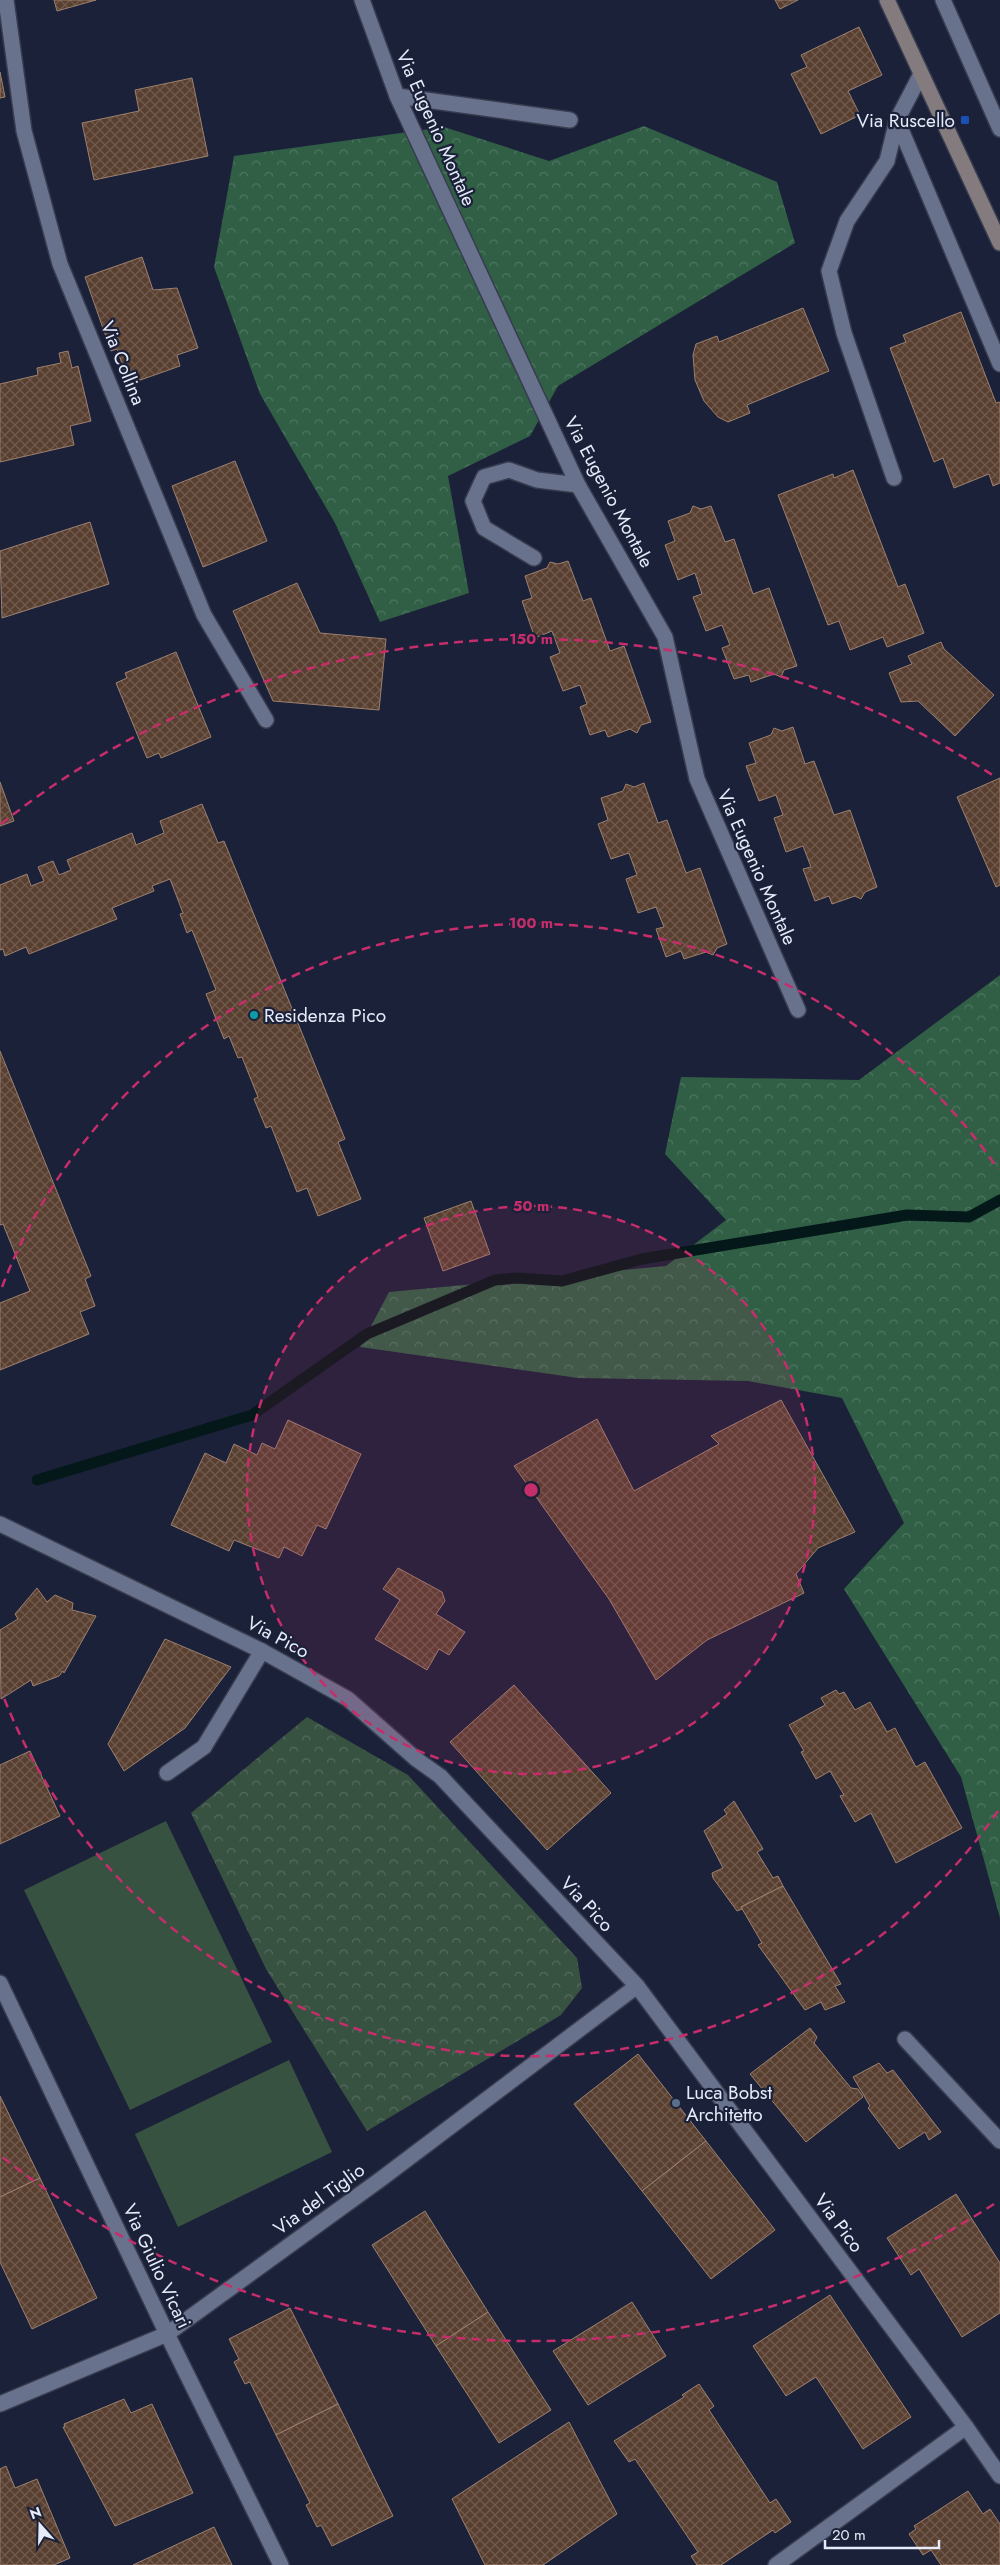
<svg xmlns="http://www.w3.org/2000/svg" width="1000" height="2565" viewBox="0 0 1000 2565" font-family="Jost,sans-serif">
	<defs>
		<pattern id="forest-crowns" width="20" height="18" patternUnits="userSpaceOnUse" patternTransform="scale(1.25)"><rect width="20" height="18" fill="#305f45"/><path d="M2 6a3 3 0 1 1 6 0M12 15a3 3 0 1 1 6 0" fill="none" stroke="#4e7661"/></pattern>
		<pattern id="park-crowns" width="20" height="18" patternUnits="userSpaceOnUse" patternTransform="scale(1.25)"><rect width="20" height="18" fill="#385242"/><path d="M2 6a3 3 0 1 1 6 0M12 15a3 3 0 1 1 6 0" fill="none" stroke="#556b5e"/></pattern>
		<pattern id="building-cross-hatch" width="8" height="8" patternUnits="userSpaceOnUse" patternTransform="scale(1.25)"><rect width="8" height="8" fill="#583f2f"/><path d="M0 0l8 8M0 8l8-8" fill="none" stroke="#705b4e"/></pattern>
	</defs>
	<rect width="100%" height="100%" fill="#1b2138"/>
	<!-- forest -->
	<g fill="url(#forest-crowns)">
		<polygon points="644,126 777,182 795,243 558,386 530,436 448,476 469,593 380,622 335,523 260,394 214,267 234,156 444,127 549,161"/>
		<polygon points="1000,975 1000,1918 961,1777 844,1589 904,1523 842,1398 748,1381 578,1378 360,1347 389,1292 666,1266 726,1220 665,1154 681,1077 859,1080"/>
	</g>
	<!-- park -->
	<polygon fill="url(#park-crowns)" points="307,1717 408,1775 577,1958 582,1988 561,2015 367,2131 266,1969 191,1813"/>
	<!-- pitch -->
	<g fill="#385242">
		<polygon points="166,1821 272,2042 130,2110 24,1890"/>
		<polygon points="289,2060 332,2152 178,2227 135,2134"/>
	</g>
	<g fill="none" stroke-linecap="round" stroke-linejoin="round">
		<!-- stream -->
		<polyline stroke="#04181a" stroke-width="11" points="37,1480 252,1415 367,1334 495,1280 517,1278 562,1281 642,1259 907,1215 969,1217 1000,1200"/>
	</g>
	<!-- building -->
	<g fill="url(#building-cross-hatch)" stroke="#9d806f">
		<polygon points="54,0 96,0 57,11"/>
		<polygon points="775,0 798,0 780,9"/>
		<polygon points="859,27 882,75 848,91 860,115 821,134 791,74 807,67 801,55"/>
		<polygon points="0,72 5,97 0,98"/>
		<polygon points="192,78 208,156 94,180 82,123 139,111 135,90"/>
		<polygon points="142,257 153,290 177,288 198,348 177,355 180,366 129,384 117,349 111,351 85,277"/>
		<polygon points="803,308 829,371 747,405 750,413 728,422 718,417 704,401 695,380 693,355 696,344 717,336 719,342"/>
		<polygon points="961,312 996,403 1000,402 1000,483 993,486 989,474 954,488 943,458 934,462 890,348 906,342 903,335"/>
		<polygon points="68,351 72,368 78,366 91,421 70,426 74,445 0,462 0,384 38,375 37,368 61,363 59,353"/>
		<polygon points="235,461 267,541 203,567 172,486"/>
		<polygon points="853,470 898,587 905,584 924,633 887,647 883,637 850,650 839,621 828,625 778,495 833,474 834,478"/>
		<polygon points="693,506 701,509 711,506 725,542 734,539 753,594 769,588 797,666 784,670 781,677 774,674 751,682 749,675 734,679 722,648 730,645 722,625 706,631 693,597 702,594 695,573 678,580 665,545 675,541 668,521 690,513"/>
		<polygon points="90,522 109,584 2,618 0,551"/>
		<polygon points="568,561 583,601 591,598 610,651 624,646 651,722 641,725 637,733 630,729 608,737 605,730 590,735 580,707 587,704 580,685 563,691 550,657 560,653 552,631 535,638 522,601 532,598 525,576 547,568 550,562 558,564"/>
		<polygon points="297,583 320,633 386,639 379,710 273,701 233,611"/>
		<polygon points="941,642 944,649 994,695 955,736 918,701 901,702 889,673 912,664 908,656"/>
		<polygon points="176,652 211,737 161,758 159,753 147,758 116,683 127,678 125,673"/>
		<polygon points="793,727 805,764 814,761 834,815 850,810 877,887 865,892 861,899 855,896 832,904 829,896 815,901 803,869 811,867 803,846 786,852 774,818 783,815 776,795 759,801 746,766 756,763 749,743 771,735 774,728 782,731"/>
		<polygon points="1000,778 1000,885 996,887 957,797"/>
		<polygon points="0,782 14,821 0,826"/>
		<polygon points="644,783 658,823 667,820 686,873 700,868 727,944 717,948 713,955 706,952 684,959 681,951 666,957 656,929 664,927 656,907 638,913 626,879 637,875 629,853 611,859 598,824 608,820 601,798 623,791 626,784 634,787"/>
		<polygon points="202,804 218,843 224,841 345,1139 338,1142 361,1199 318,1216 307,1188 297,1192 271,1126 266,1128 254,1099 258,1097 242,1057 238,1058 229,1036 224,1039 206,994 216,990 192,930 187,933 180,914 183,913 170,879 152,886 154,891 112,908 117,919 29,954 26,947 5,956 3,949 0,950 0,885 27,874 31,886 44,881 38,867 53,861 59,875 71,870 67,860 132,833 136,845 164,833 160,821"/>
		<polygon points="0,1051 91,1276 85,1279 95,1306 80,1312 89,1334 0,1370 0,1303 30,1291 3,1224 0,1225"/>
		<polygon points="471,1201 490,1254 443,1271 424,1218"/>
		<polygon points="781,1400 855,1532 818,1548 796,1574 804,1593 707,1640 656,1680 609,1599 514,1466 597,1419 634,1491 719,1444 711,1436"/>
		<polygon points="288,1420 361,1454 326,1529 317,1525 302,1556 284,1547 279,1558 234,1540 229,1551 171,1525 205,1453 226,1463 234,1444 257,1455 262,1443 275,1449"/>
		<polygon points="398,1568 442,1592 445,1601 436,1614 465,1632 449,1655 439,1649 427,1670 375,1639 400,1600 383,1589"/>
		<polygon points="37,1588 47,1602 55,1595 73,1603 72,1610 96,1616 64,1673 63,1671 59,1676 33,1686 31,1680 1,1699 0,1630 18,1619 15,1614"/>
		<polygon points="165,1639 231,1667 185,1728 124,1771 108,1744"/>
		<polygon points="514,1685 611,1793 547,1850 450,1742"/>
		<polygon points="836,1690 839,1694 844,1692 855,1710 870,1702 887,1732 895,1728 916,1767 925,1762 962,1828 896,1863 871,1813 855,1822 840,1796 844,1795 830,1771 816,1779 801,1752 804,1751 789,1725 825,1705 821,1698"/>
		<polygon points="30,1751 60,1816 0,1844 0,1765"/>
		<polygon points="734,1801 763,1849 757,1852 773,1878 778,1876 783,1886 741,1907 742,1909 737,1911 713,1878 712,1873 723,1868 704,1831 727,1814 724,1810"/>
		<polygon points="783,1886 841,1984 835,1986 845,2002 825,2010 821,2002 805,2010 758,1945 762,1943 741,1907"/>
		<polygon points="810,2028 817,2037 814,2043 851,2088 858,2089 863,2097 806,2142 750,2074"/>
		<polygon points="638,2054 706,2141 642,2191 574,2104"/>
		<polygon points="879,2063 887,2073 893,2070 941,2132 929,2140 925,2132 899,2149 868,2108 870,2106 853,2077"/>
		<polygon points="0,2096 40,2178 0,2197"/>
		<polygon points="706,2141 775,2230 711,2279 642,2191"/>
		<polygon points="40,2178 97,2298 32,2329 0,2262 0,2197"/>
		<polygon points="956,2194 1000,2263 1000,2313 962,2337 919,2269 911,2275 887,2238"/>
		<polygon points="425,2211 488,2312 436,2346 372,2245"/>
		<polygon points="830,2295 911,2417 863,2449 816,2377 786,2396 753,2346"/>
		<polygon points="632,2302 666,2356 588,2405 553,2351"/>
		<polygon points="290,2308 338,2404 276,2435 250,2382 245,2384 234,2362 239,2359 229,2339"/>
		<polygon points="488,2312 551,2410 499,2443 436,2346"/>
		<polygon points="699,2384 714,2406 709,2410 770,2503 776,2499 791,2522 775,2533 773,2530 721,2565 697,2565 691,2556 698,2552 635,2459 629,2462 614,2441 684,2397 682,2395"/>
		<polygon points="124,2399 131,2413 152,2404 193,2493 115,2526 63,2427 65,2427 64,2424"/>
		<polygon points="338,2404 393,2516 332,2546 321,2525 317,2527 306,2505 310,2503 276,2435"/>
		<polygon points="569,2422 617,2514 543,2565 485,2565 452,2499"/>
		<polygon points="6,2466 15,2488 37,2479 70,2558 54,2565 0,2565 0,2469"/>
		<polygon points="968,2491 983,2514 990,2509 1000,2524 1000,2565 941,2565 931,2550 923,2555 909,2534 916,2529 914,2526"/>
		<polygon points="214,2527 232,2565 133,2565"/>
	</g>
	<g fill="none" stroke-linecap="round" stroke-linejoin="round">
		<defs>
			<g id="service">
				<polyline points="943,0 1000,129"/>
				<polyline points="397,96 570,120"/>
				<polyline points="897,120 1000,364"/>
				<polyline points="894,478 844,333 829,271 847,221 887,161 897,120 921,74"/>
				<polyline points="534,558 484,528 473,501 484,477 509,470 537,480 578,485"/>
			</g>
			<g id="minor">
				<polyline points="6,0 24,131 60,264 204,615 266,720"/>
				<polyline points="362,0 397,96 578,485 665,637 697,779 798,1010"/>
				<polyline points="0,1524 262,1651 348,1699 416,1759 440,1776 637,1986 966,2427 1000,2476"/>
				<polyline points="167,1773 204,1747 262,1651"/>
				<polyline points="0,1983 167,2334 281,2565"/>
				<polyline points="905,2039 1000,2141"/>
				<polyline points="0,2404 167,2334 381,2179 637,1986"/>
				<polyline points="776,2565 966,2427"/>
			</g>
			<polyline id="secondary" points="887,0 1000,243"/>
		</defs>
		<!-- service casing -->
		<use href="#service" stroke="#373c4f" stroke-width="18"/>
		<!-- minor casing -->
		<use href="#minor" stroke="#373c4f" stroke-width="18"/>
		<!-- secondary casing -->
		<use href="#secondary" stroke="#373c4f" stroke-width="18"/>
		<!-- service -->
		<use href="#service" stroke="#69728d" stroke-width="15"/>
		<!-- minor -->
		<use href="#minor" stroke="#69728d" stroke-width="15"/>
		<!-- secondary -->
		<use href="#secondary" stroke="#837b7d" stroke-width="15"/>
	</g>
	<!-- distance rings -->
	<circle cx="531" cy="1490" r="284" fill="#c62d6b" fill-opacity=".12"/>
	<g fill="none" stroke="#c62d6b" stroke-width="2.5" stroke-dasharray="9 6">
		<circle cx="531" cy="1490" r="284"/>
		<path d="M998 1811A567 567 0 0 1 2 1693M2 1287A567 567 0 0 1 998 1169"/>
		<path d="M994 2204A851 851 0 0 1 1 2156M1 824A851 851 0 0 1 994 776"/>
	</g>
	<!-- markers -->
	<rect fill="#1a4fb4" stroke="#1b2138" stroke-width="2" x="960" y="115" width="10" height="10" rx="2.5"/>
	<circle fill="#0f9aa8" stroke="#1b2138" stroke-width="2" cx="254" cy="1015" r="5"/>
	<circle fill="#5c6f8a" stroke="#1b2138" stroke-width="2" cx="676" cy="2103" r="5"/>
	<g text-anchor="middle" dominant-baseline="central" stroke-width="4.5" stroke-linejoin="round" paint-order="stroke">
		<!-- poi labels -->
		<g font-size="19" fill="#e6ebfa" stroke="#1b2138" text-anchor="start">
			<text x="955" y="120" text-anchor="end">Via Ruscello</text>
			<text x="264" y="1015">Residenza Pico</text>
			<text x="686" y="2092">Luca Bobst<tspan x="686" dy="22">Architetto</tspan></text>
		</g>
		<!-- street labels -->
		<g font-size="19" fill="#e6ebfa" stroke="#1b2138">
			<text transform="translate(436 128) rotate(66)">Via Eugenio Montale</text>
			<text transform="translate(123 363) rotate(68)">Via Collina</text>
			<text transform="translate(609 492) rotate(62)">Via Eugenio Montale</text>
			<text transform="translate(757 867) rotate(66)">Via Eugenio Montale</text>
			<text transform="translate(278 1637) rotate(28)">Via Pico</text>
			<text transform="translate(587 1904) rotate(47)">Via Pico</text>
			<text transform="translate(319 2199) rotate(-36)">Via del Tiglio</text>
			<text transform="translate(839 2223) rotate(53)">Via Pico</text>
			<text transform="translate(157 2266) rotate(65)">Via Giulio Vicari</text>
		</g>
	</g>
	<circle cx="531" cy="1490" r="8" fill="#c62d6b" stroke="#1b2138" stroke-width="2.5"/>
	<g font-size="15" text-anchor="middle" font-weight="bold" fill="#c62d6b" stroke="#1b2138" stroke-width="4.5" stroke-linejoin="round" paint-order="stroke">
		<text x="531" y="644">150 m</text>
		<text x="531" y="928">100 m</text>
		<text x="531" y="1211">50 m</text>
	</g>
	<!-- north arrow -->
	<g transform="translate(40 2525) rotate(340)" stroke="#1b2138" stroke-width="4" paint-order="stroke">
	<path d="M0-4L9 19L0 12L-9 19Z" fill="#e6ebfa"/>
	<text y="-8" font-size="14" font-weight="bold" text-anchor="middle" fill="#e6ebfa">N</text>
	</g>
	<!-- scale -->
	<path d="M825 2540v8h114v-8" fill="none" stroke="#e6ebfa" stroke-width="2.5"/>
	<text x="832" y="2540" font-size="15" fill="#e6ebfa" stroke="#1b2138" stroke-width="4" paint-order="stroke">20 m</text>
</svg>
